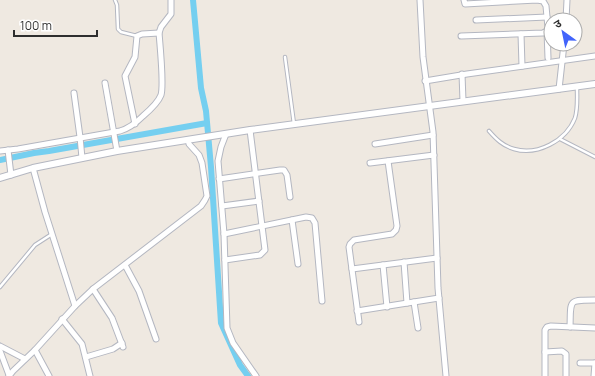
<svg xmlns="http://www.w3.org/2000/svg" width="595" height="376" viewBox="0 0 595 376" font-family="Manrope,'Noto Sans Devanagari',sans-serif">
	<rect width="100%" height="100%" fill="#efe9e1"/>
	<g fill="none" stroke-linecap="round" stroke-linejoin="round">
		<!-- canal -->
		<g stroke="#75cff0" stroke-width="6">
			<polyline points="193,0 201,88 206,111 211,167 221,323 240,365 248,376"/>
			<polyline points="0,160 34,153 49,151 207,123"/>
		</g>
		<defs>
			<g id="service">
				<polyline points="115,0 117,5 118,29 121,32 137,36"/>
				<polyline points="285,57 294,124"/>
				<path d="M489 131C496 139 503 146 514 149 537 156 566 141 575 118 578 108 577 98 577 87"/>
				<polyline points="560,139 595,157"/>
				<polyline points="0,287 35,245 52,234"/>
			</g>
			<g id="minor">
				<polyline points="420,0 423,57 433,132 438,288 446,376"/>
				<polyline points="476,20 547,17"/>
				<polyline points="566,20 567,0"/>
				<polyline points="547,31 548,58"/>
				<polyline points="521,34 522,66"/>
				<polyline points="461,36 543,33 547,31 548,28 546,6 543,1 537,0 465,4 464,0"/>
				<polyline points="462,74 463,101"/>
				<polyline points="425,81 467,74 595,56"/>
				<polyline points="105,83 117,151"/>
				<polyline points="559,89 564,44"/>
				<polyline points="74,93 80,137 82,158"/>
				<polyline points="135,124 125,76 135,57 137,36 142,34 159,33"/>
				<polyline points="226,134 221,147 218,161 224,234 227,328 233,343 256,376"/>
				<polyline points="375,144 433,135"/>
				<polyline points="8,150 11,175"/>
				<path d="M0 151 18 149 120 131C130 128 136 123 143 116 150 110 158 103 161 95 164 85 160 45 159 33L161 27 171 14V0"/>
				<polyline points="370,163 434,155"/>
				<polyline points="219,179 280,170 284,170 287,175 290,197"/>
				<polyline points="222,206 259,201"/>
				<polyline points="292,220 298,264"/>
				<polyline points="224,234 306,217 312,218 315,223 322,301"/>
				<polyline points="225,260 260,255 265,250 250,130"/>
				<polyline points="404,262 407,303"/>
				<polyline points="125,265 139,291 156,339"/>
				<polyline points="383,265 387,307"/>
				<polyline points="352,269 437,258"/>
				<polyline points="93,289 112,318 123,347"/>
				<polyline points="414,302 418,328"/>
				<polyline points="75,306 93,289 201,206 205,200 207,196 202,163 199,155 189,144 188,140"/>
				<polyline points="357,311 439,298"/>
				<polyline points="62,319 82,344 90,376"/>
				<polyline points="359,322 349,247 350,244 354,240 392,234 396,230 397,226 388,161"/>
				<path d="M570 327C571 300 567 300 595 300"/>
				<polyline points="0,346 25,359"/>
				<polyline points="35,350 49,376"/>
				<polyline points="0,351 9,375"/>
				<polyline points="545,352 562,351 566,354 566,376"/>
				<polyline points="86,357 113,349 122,343"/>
				<polyline points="580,363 595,363"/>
				<polyline points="9,376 13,371 35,350 75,306 45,212 33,168"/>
				<polyline points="545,376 545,330 547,327 551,326 595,328"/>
				<polyline points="594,376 595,363"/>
			</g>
			<polyline id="tertiary" points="0,178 33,168 117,151 250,130 595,84"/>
		</defs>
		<!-- service casing -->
		<use href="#service" stroke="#b4b7c1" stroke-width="4.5"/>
		<!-- minor casing -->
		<use href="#minor" stroke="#b4b7c1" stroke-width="7"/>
		<!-- tertiary casing -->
		<use href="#tertiary" stroke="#b4b7c1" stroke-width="8"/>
		<!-- service -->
		<use href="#service" stroke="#fff" stroke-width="2.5"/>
		<!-- minor -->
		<use href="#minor" stroke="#fff" stroke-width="5"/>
		<!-- tertiary -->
		<use href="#tertiary" stroke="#fff" stroke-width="6"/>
	</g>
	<!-- north arrow -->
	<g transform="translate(563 32) rotate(327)"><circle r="19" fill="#ffffff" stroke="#ababab"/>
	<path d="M0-3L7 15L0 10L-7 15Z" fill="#4264fb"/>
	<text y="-6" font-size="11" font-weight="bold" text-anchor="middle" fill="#2e2e2e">उ</text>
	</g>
	<!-- scale -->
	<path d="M14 30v6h83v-6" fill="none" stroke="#2e2e2e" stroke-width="2"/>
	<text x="20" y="30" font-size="12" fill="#2e2e2e" stroke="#ffffff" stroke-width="3" paint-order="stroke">100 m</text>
</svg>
